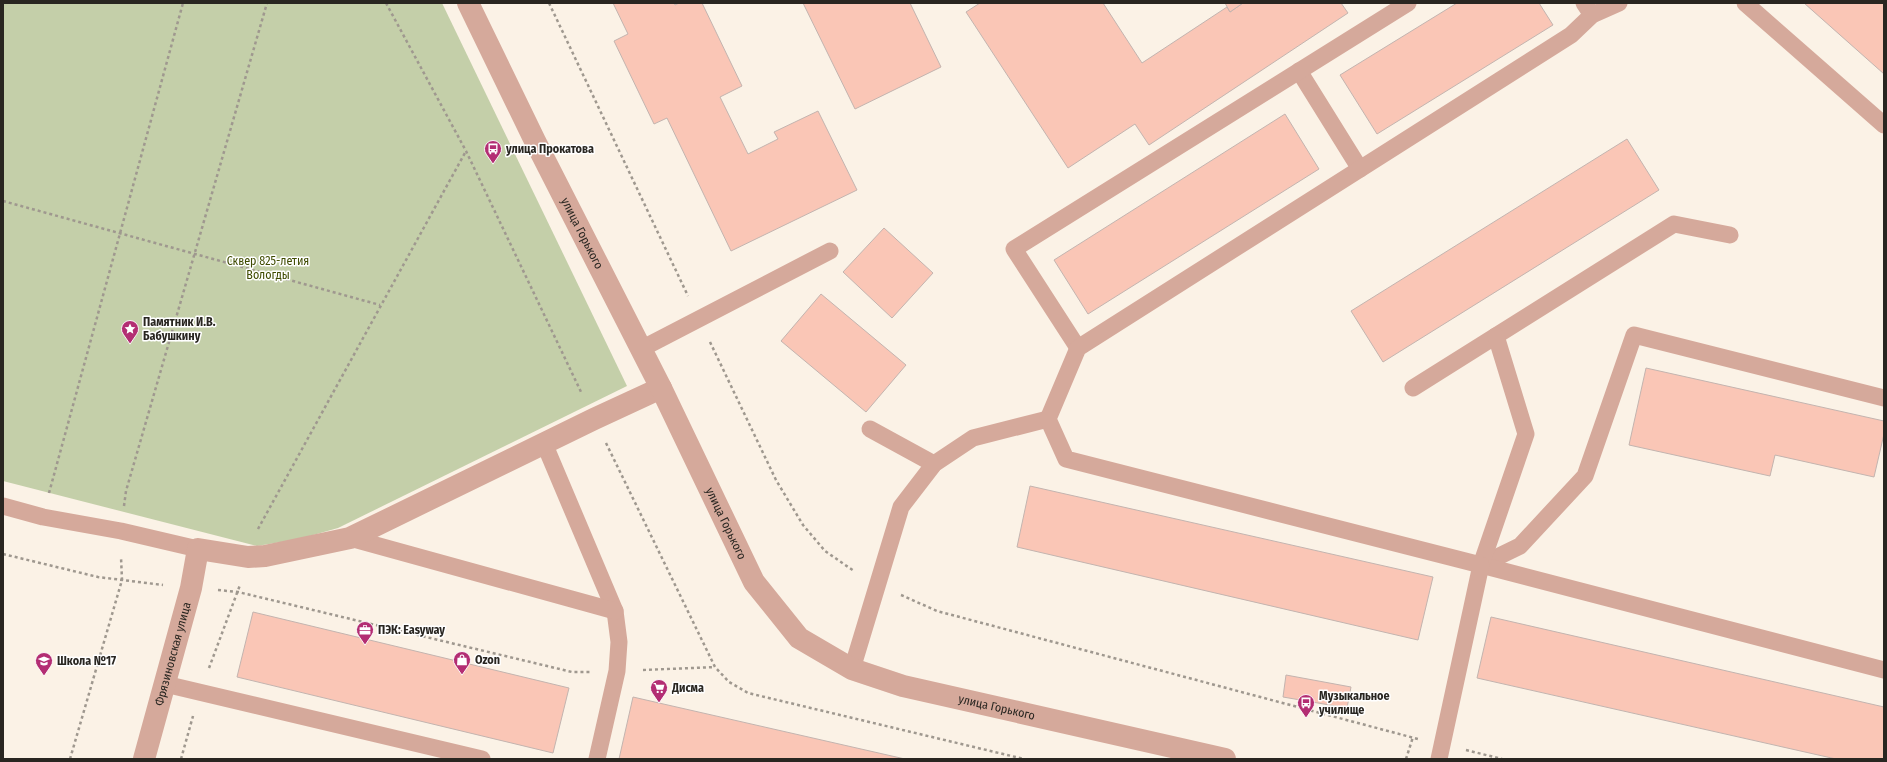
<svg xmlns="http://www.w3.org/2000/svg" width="1887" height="762" viewBox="0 0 1887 762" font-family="'Fira Sans Condensed',sans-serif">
	<rect width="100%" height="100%" fill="#fbf2e6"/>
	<!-- green -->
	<polygon fill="#c4cfa9" points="3,3 442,3 627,386 338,528 299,539 257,546 3,481"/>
	<!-- building -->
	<g fill="#fac6b6" stroke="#c3b4af">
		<polygon points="613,3 674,3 675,5 679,3 702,3 742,86 720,97 748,154 778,139 774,132 818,111 857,190 731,251 667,118 654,124 614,41 628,34"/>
		<polygon points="803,3 910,3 941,67 855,109"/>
		<polygon points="980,3 1103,3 1142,63 1227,7 1230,12 1243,3 1341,3 1348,13 1149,145 1135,124 1068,168 966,12"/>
		<polygon points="1225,3 1243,3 1230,12"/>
		<polygon points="1457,3 1539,3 1553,25 1377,134 1340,75"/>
		<polygon points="1804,3 1884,3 1884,74"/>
		<polygon points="1285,114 1319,169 1088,314 1054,260"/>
		<polygon points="1627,139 1659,190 1383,362 1351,311"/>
		<polygon points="884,228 933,273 892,318 843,272"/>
		<polygon points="821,294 906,365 866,412 781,341"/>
		<polygon points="1646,368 1884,421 1884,434 1874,477 1775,455 1770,476 1629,445"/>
		<polygon points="1030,486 1433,577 1418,640 1017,547"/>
		<polygon points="253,612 569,688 553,753 237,677"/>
		<polygon points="1491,617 1884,707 1884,759 1836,759 1477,678"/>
		<polygon points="1286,675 1351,687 1347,708 1283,697"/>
		<polygon points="633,697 659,703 905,759 619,759"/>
	</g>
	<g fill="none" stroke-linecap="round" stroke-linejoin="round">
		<!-- path -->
		<g stroke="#9f988f" stroke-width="2.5" stroke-dasharray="3 3" stroke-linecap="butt">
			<polyline points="386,3 466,151 582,394"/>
			<polyline points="549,3 688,296"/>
			<polyline points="3,201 380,305"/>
			<polyline points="710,342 776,480 803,525 825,551 854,571"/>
			<polyline points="606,443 715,667 729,682 748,693 1024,759"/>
			<polyline points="49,493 183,3"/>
			<polyline points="124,506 126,491 267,3"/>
			<polyline points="258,529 466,151"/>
			<polyline points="3,554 98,577 163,585"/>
			<polyline points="218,590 238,592 572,672 592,672"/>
			<polyline points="901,595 937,611 1418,739"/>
			<polyline points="209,668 240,585"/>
			<polyline points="643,670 715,667"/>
			<polyline points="1466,750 1502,759"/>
			<polyline points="70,759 122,580 121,557"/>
			<polyline points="181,759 193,716"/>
			<polyline points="1406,759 1413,737"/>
		</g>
		<!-- service -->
		<g stroke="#d5a99b" stroke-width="17">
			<polyline points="1584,3 1592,15"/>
			<polyline points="1745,3 1884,125"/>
			<polyline points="1299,71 1360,169"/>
			<polyline points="1078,348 1014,249 1408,3"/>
			<polyline points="641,349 830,251"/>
			<polyline points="1413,388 1674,224 1730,235"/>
			<polyline points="870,429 934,464"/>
			<polyline points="544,443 615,611 619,642 617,671 597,759"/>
			<polyline points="3,506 43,517 121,531 198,549"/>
			<polyline points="350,538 615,611"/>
			<polyline points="1481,565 1520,546 1585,476 1634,335 1884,398"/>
			<polyline points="1481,565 1884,670"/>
			<polyline points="1481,565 1526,434 1496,336"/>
			<polyline points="852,669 901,507 934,464 973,438 1048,419"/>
			<polyline points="165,684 482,759"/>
			<polyline points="1439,759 1481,565 1066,459 1048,419 1078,348 1571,35 1592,15 1619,3"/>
		</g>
		<!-- minor -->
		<path stroke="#d5a99b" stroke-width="22" id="s1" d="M144 759 191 588 198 549 248 557 265 556 350 538 594 419 661 388"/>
		<!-- tertiary -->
		<path stroke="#d5a99b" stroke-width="22" id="s2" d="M468 3 535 141 661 388 754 582 799 638 852 669 903 686 1225 759"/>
	</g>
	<!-- icons -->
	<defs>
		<symbol id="bus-pin" viewBox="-11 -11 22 30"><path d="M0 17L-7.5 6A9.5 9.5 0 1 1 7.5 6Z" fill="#b32d73" stroke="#fff"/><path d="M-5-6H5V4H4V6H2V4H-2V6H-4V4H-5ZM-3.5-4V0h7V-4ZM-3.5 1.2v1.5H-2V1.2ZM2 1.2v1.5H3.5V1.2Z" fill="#fff"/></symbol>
		<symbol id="sight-pin" viewBox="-11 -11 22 30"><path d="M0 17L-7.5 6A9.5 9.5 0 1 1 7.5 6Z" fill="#b32d73" stroke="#fff"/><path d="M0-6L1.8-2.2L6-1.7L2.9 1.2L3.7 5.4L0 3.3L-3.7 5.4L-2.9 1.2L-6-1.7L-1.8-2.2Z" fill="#fff"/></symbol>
		<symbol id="office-pin" viewBox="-11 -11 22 30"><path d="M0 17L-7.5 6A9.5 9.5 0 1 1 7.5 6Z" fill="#b32d73" stroke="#fff"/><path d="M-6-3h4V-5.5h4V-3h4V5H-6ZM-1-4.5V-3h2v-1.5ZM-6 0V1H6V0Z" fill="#fff"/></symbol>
		<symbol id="shop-pin" viewBox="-11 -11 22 30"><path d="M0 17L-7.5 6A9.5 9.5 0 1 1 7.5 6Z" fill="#b32d73" stroke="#fff"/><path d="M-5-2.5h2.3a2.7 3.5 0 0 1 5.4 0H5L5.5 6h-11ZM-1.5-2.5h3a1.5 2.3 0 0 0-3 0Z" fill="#fff"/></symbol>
		<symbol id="school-pin" viewBox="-11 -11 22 30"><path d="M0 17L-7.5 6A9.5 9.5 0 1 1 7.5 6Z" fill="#b32d73" stroke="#fff"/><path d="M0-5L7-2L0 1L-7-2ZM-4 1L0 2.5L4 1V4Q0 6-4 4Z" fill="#fff"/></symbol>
		<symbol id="supermarket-pin" viewBox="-11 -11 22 30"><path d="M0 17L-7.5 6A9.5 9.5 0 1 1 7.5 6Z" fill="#b32d73" stroke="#fff"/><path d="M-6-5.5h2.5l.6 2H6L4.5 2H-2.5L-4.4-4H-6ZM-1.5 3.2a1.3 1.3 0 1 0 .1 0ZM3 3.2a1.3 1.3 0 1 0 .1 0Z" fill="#fff"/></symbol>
	</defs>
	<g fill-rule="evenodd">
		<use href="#bus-pin" x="483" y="139" width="20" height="27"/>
		<use href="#sight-pin" x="120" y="319" width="20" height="27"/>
		<use href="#office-pin" x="355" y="620" width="20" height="27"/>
		<use href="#shop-pin" x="452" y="650" width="20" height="27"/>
		<use href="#school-pin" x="34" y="651" width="20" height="27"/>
		<use href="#supermarket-pin" x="649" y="678" width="20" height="27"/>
		<use href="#bus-pin" x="1296" y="693" width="20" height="27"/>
	</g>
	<g text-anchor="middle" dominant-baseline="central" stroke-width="3" stroke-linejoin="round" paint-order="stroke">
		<!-- poi labels -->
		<g font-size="12" font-weight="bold" fill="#292621" stroke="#fff" text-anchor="start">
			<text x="506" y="149">улица Прокатова</text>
			<text x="143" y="322">Памятник И.В.<tspan x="143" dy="14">Бабушкину</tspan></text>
			<text x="378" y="630">ПЭК: Easyway</text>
			<text x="475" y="660">Ozon</text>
			<text x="57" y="661">Школа №17</text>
			<text x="672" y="688">Дисма</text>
			<text x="1319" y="696">Музыкальное<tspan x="1319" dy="14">училище</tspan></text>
		</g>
		<!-- street labels -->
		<g font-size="12" fill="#292621" stroke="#fff">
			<text stroke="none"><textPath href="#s2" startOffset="257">улица Горького</textPath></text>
			<text stroke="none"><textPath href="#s2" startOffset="581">улица Горького</textPath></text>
			<text stroke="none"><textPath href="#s1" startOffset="109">Фрязиновская улица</textPath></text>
			<text stroke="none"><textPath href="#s2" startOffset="929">улица Горького</textPath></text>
		</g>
		<!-- park labels -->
		<g font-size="12" fill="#3f4b00" stroke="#fff">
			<text x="268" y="261">Сквер 825-летия<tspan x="268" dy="14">Вологды</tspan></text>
		</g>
	</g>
	<!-- border -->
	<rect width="1887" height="762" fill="none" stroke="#292621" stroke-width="8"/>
</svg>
